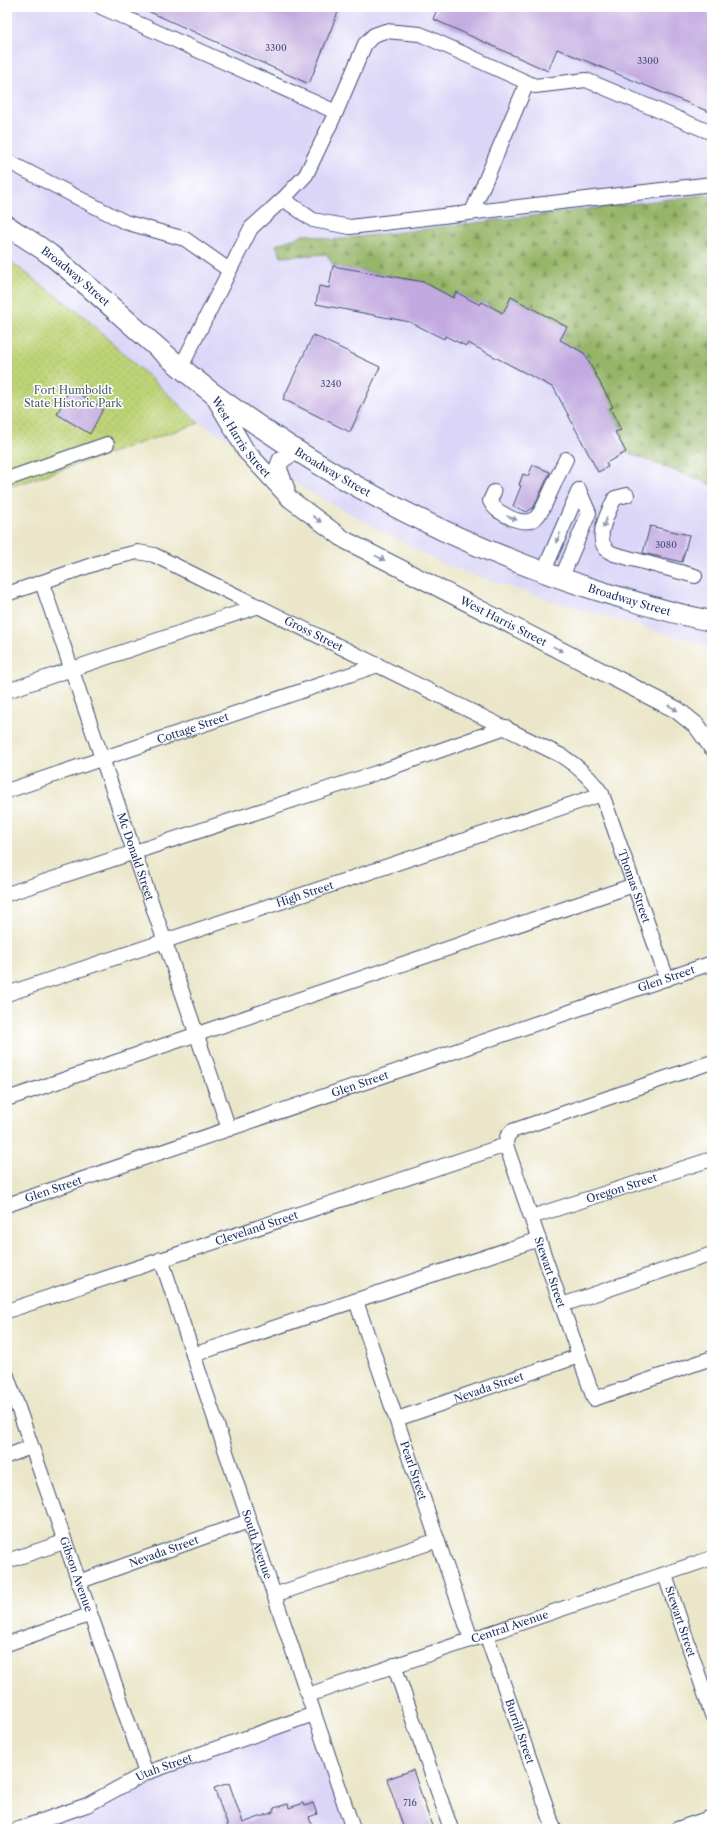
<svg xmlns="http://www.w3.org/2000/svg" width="719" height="1836" viewBox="0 0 719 1836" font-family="'Libre Caslon Text',serif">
	<defs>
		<pattern id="grass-dots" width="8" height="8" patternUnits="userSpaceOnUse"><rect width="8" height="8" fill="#bed376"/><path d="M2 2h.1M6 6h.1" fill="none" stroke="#a3b568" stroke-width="1.8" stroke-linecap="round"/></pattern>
		<pattern id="forest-firs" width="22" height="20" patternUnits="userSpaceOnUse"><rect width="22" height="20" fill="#96b567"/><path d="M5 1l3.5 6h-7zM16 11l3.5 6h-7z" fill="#7a9458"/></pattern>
	</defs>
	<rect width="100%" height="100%" fill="#fff"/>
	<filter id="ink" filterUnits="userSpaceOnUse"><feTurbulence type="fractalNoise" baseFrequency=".025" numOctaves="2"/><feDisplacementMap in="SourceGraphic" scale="8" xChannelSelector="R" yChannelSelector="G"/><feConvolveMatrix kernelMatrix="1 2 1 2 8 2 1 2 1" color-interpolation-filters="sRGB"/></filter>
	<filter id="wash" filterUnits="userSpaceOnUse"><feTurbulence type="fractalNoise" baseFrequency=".012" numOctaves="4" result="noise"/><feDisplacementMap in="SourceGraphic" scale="16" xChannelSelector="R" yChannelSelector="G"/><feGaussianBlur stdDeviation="0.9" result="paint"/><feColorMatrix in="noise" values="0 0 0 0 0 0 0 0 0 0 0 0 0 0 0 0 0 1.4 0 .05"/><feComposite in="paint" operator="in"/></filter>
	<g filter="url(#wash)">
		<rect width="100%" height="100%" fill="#ebe6c9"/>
		<!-- built -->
		<g fill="#dbd6f7">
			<polygon points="7,7 712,7 712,194 334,240 306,234 276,245 281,257 327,254 424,282 453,298 456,292 480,301 503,312 511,297 567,327 560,340 584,353 613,407 621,430 626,452 712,485 712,647 552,601 445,565 304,489 227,438 199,423 83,316 7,259"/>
			<polygon points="314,1714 353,1829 18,1829 146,1773"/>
		</g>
		<!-- grass -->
		<polygon fill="url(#grass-dots)" stroke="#6c816a" points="7,259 83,316 199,423 7,488"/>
		<!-- forest -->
		<polygon fill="url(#forest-firs)" stroke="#587262" points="712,194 712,485 626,452 621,430 610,408 612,407 584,353 560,340 567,326 511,297 503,313 482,302 480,305 456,292 453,298 424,282 333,266 327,254 281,257 276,245 306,234 334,240"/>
		<g id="blocks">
			<!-- building -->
			<g fill="#c2aae0">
				<polygon points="139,7 340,7 309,84"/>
				<polygon points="438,7 712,7 712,113 557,49 548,71 433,19"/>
				<polygon points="333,266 424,282 453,298 456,292 480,305 482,302 503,313 511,297 567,327 560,340 584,353 613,407 610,408 621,430 615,432 626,452 606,463 608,467 598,472 554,388 468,343 466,346 445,336 444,339 410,322 316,304 319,286 329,288"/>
				<polygon points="313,335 380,367 350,432 283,399"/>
				<polygon points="70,388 103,409 90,434 57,414"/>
				<polygon points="533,465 550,472 534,507 527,512 513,506 521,486 519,485 523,474 528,476"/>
				<polygon points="650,526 689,535 682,562 643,553"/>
				<polygon points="413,1770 433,1829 404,1829 387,1779"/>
				<polygon points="229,1783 243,1823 274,1812 274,1808 288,1804 289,1808 304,1803 305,1806 313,1803 317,1814 309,1817 313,1829 229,1829 214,1788"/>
			</g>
		</g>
	</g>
	<g filter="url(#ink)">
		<use href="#blocks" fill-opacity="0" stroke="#3a4a6e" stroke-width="1"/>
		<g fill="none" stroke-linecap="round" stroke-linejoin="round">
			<defs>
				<g id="minor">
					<polyline points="101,7 336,112"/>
					<polyline points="7,161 125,222 185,239 229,270"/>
					<polyline points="283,199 313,220 350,227 712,184"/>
					<polyline points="472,212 527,83"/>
					<polyline points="181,367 251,228 283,199 306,175 336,112 365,44 374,35 385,31 420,34 535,86 586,80 712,133"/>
					<polyline points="7,479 107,444"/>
					<path d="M494 492 490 501C495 511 502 513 511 518 537 529 541 512 550 493 555 482 560 471 566 459"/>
					<path d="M627 495 615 498C607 514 590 545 614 554L695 576"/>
					<polyline points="543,573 579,490"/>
					<polyline points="561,579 589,513 579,490"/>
					<path id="s1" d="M42 583 229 1129"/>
					<path id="s2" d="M7 594 112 558 138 552 154 555 562 756C579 767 591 778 602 794L667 979"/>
					<polyline points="7,691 259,606"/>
					<path id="s3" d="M7 791 378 665"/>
					<polyline points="7,894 376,773 506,727"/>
					<path id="s4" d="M7 994 602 794"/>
					<path id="s5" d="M712 1062 512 1131 507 1137 506 1145 594 1399 712 1358"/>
					<polyline points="7,1099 634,885"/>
					<path id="s6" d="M7 1205 712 963"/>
					<path id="s7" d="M531 1217 712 1159"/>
					<path id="s8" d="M161 1259 353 1829"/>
					<path id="s9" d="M356 1301 471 1639"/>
					<polyline points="562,1305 712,1254"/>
					<path id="s10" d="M7 1311 506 1145"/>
					<polyline points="193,1355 539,1239"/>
					<path id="s11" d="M7 1376 146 1773"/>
					<path id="s12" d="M397 1419 579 1356"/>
					<polyline points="7,1456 31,1447"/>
					<polyline points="7,1561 64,1542"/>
					<path id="s13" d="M665 1575 712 1715"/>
					<path id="s14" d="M78 1582 249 1521"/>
					<polyline points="274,1595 438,1540"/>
					<path id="s15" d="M486 1634 554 1829"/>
					<polyline points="7,1644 89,1615"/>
					<polyline points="394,1665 451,1829"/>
					<path id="s16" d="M308 1695 712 1558"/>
					<path id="s17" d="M18 1829 87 1805 146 1773 314 1714"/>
					<polyline points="677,1829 712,1817"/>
				</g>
				<g id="major">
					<path id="s18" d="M212 393 246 451 290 499 345 540 677 710 697 726 712 747"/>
					<polyline points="286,489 278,468 281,460 295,451"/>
				</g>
				<g id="highway">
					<path id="s19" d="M7 226C22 236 38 245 52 256 106 299 156 350 211 392 331 481 466 550 609 594 643 604 677 615 712 621"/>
				</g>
			</defs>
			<!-- minor casing -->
			<use href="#minor" stroke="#3a4a6e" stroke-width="16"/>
			<!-- major casing -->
			<use href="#major" stroke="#3a4a6e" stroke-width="19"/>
			<!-- highway casing -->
			<use href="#highway" stroke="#3a4a6e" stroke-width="22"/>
			<!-- minor -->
			<use href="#minor" stroke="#fff" stroke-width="14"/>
			<!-- major -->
			<use href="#major" stroke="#fff" stroke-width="17"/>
			<!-- highway -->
			<use href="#highway" stroke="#fff" stroke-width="20"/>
		</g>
		<!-- one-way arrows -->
		<defs><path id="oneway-solid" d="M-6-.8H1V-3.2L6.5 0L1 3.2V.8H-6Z"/></defs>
		<g fill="#8d97ae">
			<use href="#oneway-solid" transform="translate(512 518) rotate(23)"/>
			<use href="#oneway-solid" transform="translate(317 519) rotate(37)"/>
			<use href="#oneway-solid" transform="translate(605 523) rotate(109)"/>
			<use href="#oneway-solid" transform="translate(558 538) rotate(113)"/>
			<use href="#oneway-solid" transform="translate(380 558) rotate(27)"/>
			<use href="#oneway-solid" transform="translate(558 649) rotate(27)"/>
			<use href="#oneway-solid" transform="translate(673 708) rotate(30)"/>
		</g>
	</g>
	<g text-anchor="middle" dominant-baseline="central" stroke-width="3" stroke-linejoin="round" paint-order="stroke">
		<!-- number labels -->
		<g font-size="9" fill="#454e7e">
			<text x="276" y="47">3300</text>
			<text x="648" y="60">3300</text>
			<text x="331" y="383">3240</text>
			<text x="666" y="544">3080</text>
			<text x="410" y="1802">716</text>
		</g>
		<!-- street labels -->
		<g font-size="11" fill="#1b2f5e" stroke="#fff">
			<text stroke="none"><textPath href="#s19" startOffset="85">Broadway Street</textPath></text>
			<text stroke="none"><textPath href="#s18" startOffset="53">West Harris Street</textPath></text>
			<text stroke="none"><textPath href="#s19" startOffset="409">Broadway Street</textPath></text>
			<text stroke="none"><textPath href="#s19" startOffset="733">Broadway Street</textPath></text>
			<text stroke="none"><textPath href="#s18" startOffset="379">West Harris Street</textPath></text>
			<text stroke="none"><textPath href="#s2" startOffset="332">Gross Street</textPath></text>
			<text stroke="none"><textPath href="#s3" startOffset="196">Cottage Street</textPath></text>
			<text stroke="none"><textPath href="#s1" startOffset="289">Mc Donald Street</textPath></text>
			<text stroke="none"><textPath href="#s2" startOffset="762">Thomas Street</textPath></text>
			<text stroke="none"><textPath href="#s4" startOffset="314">High Street</textPath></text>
			<text stroke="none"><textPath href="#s6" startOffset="697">Glen Street</textPath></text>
			<text stroke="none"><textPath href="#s6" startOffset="373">Glen Street</textPath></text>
			<text stroke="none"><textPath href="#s7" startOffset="95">Oregon Street</textPath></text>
			<text stroke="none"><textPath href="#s6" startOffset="49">Glen Street</textPath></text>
			<text stroke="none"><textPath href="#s10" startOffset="263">Cleveland Street</textPath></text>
			<text stroke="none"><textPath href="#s5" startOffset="362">Stewart Street</textPath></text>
			<text stroke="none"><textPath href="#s12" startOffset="97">Nevada Street</textPath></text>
			<text stroke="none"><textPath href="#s9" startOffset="179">Pearl Street</textPath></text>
			<text stroke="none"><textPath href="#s8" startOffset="301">South Avenue</textPath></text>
			<text stroke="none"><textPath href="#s14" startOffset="91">Nevada Street</textPath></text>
			<text stroke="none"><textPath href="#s11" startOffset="210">Gibson Avenue</textPath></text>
			<text stroke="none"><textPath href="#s13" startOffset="49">Stewart Street</textPath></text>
			<text stroke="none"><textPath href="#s16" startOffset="213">Central Avenue</textPath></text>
			<text stroke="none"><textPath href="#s15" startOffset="103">Burrill Street</textPath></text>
			<text stroke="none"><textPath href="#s17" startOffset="159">Utah Street</textPath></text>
		</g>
		<!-- park labels -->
		<g font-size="11" fill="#4c6065" stroke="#fff">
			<text x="73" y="390">Fort Humboldt<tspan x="73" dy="13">State Historic Park</tspan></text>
		</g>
	</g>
	<!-- margin -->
	<rect width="719" height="1836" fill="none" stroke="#fff" stroke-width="24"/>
</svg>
